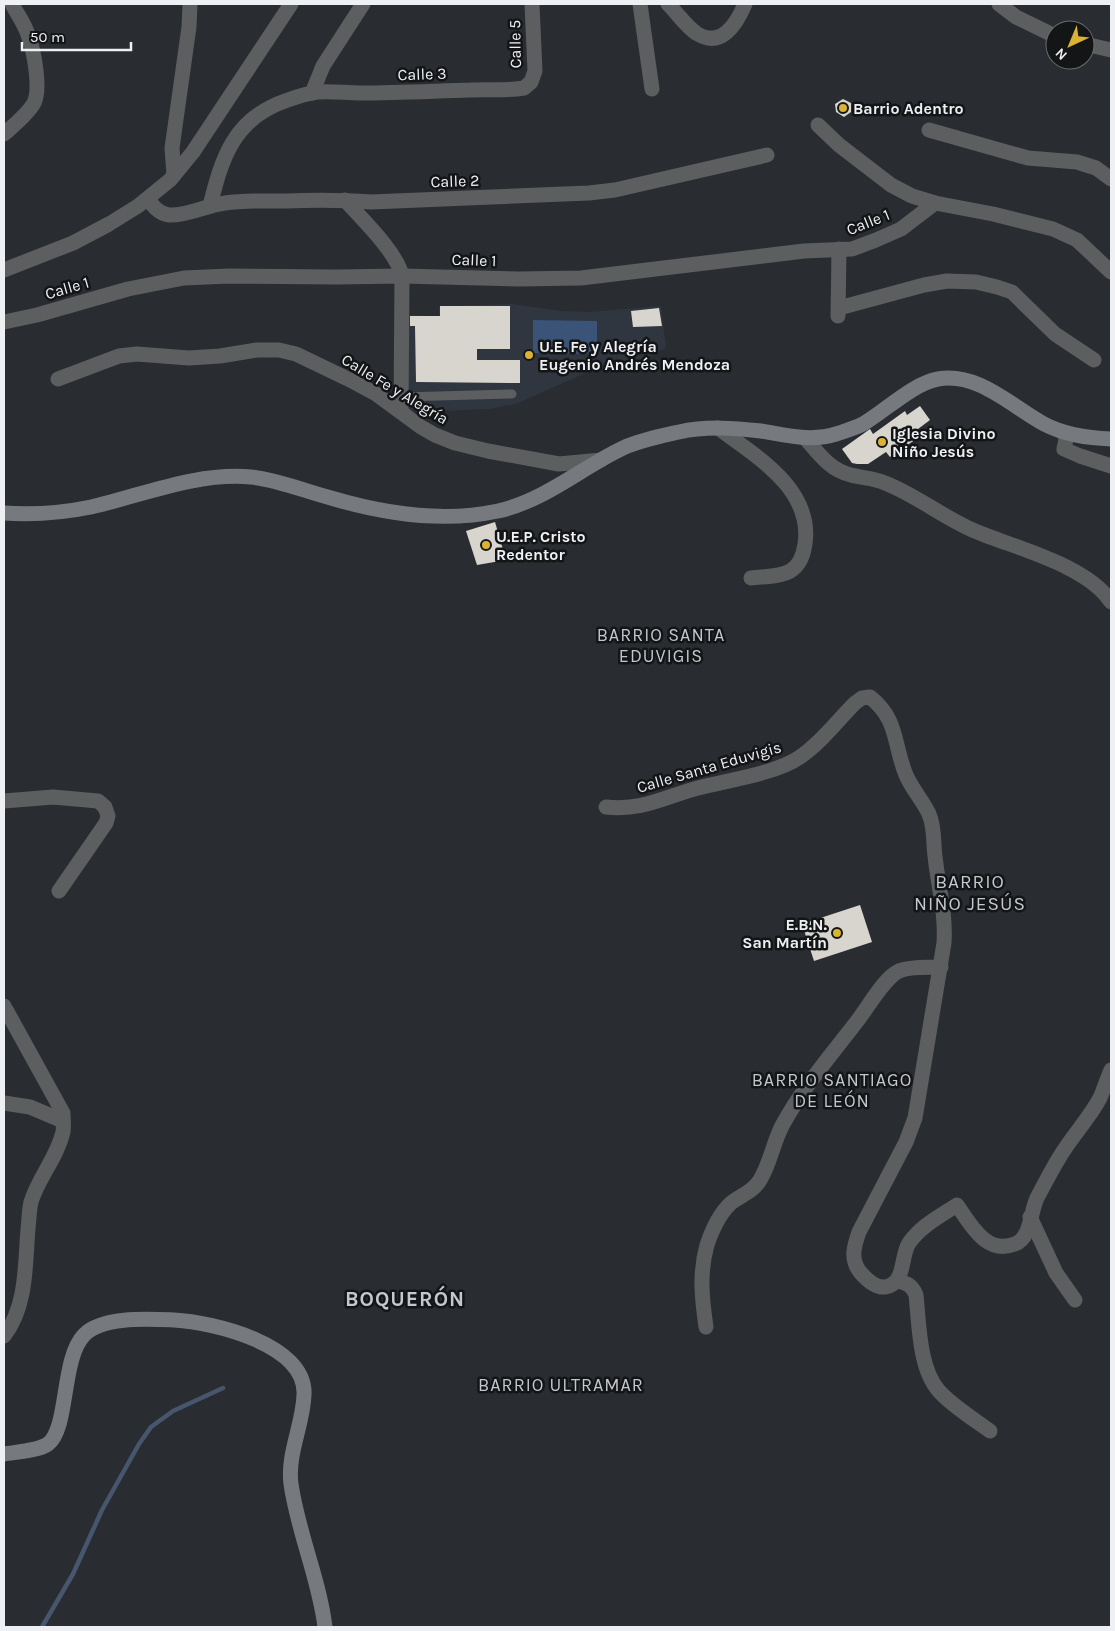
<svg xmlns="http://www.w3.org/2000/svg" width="1115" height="1631" viewBox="0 0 1115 1631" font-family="Karla,sans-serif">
	<rect width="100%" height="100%" fill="#292c31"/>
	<!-- built -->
	<polygon fill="#2f3640" points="512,304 561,311 590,312 661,306 666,348 613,374 608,363 516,404 489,409 418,412 407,410 409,315 439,316 439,306"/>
	<!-- green -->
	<polygon fill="#3a5377" points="533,320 597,321 597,354 533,353"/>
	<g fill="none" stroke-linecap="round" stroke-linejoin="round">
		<!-- stream -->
		<polyline stroke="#47556d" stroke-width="4.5" points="42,1627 73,1574 102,1510 139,1444 151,1427 173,1411 223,1388"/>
	</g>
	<!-- building -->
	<g fill="#d8d5ce">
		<polygon points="843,99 851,103 851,112 844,117 836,112 835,104"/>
		<polygon points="440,306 510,306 510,349 477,349 477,360 520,360 520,383 416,382 415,326 410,326 410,316 440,316"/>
		<polygon points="659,308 662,326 633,327 631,311"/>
		<polygon points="920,406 930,420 918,429 922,435 890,457 886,452 868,464 857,464 852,463 842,449 870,429 873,434 905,411 907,415"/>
		<polygon points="495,522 506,560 477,565 466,531"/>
		<polygon points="860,905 872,942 814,961 802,924"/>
	</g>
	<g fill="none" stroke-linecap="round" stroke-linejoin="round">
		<!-- lane -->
		<polyline stroke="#5c5e60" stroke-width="9" points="401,397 512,394"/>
		<!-- street -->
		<g stroke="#5c5e60" stroke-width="15">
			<polyline points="640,4 652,89"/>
			<path d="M668 4C677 13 686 26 696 33 721 49 736 25 745 4"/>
			<polyline points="999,4 1016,17 1055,36"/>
			<polyline points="1085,44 1111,50"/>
			<polyline points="312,93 323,66 363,4"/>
			<polyline points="818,125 839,145 891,185 912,196 935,203 993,214 1053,229 1077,240 1111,272"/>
			<polyline points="929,130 1028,158 1077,162 1096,168 1111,179"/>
			<path d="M4 134C14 125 27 115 34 103 41 89 34 50 28 35 25 24 17 14 12 4"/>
			<polyline points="174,175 172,148 189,27 190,4"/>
			<path d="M148 199C153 206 159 214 169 215 187 216 207 205 225 203 245 200 266 201 286 201 315 200 343 200 371 202L589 193 615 190 767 155"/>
			<path d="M345 200C361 218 397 252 402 276L401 412"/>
			<path d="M210 206C222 157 234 119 285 101 296 97 307 93 318 92 332 91 346 93 360 93 397 93 434 91 470 90 488 89 507 91 524 88L531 82 535 71 532 4"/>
			<polyline points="4,270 73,243 109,224 138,206 170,180 193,152 291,4"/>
			<polyline points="839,308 924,285 947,281 976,282 997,287 1012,292 1055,334 1094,360"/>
			<polyline points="838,316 839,249"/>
			<polyline points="4,322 37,315 128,289 184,278 229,276 337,277 402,276 519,279 581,278 804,251 852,249 876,240 901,229 935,203"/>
			<polyline points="58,379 119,356 137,354 189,358 220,356 257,350 279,350 296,354 350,380 376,394 421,427 435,435 455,443 488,451 559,464 601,460"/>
			<path d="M718 428C756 456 813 489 805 544 800 578 780 575 751 578"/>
			<polyline points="1067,434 1064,449 1080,456 1111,466"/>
			<path d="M805 438C819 454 830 470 851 475 862 478 874 478 885 483 916 495 944 518 975 531 1015 548 1087 565 1111 602"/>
			<polyline points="4,801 53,797 98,801 105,807 108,816 106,823 59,891"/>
			<path d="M606 807C643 811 664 797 698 788 728 780 775 774 800 757 821 743 837 721 855 703L862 698 870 697C899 720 893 744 906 775 912 789 923 801 929 814 935 828 933 842 935 856 938 886 946 912 944 943L915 1118 906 1142 859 1232C854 1246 850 1259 860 1272 866 1279 875 1288 885 1287 906 1284 900 1257 909 1243 921 1226 940 1216 957 1205 971 1225 986 1255 1015 1244 1031 1238 1030 1213 1037 1198 1044 1185 1051 1171 1059 1158 1071 1137 1089 1119 1100 1098 1104 1089 1107 1079 1111 1070"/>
			<path d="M4 1006 63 1113C63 1119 64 1127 63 1132 57 1158 38 1178 31 1202 29 1211 29 1220 28 1229 25 1265 27 1306 4 1336"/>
			<polyline points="4,1103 30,1107 63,1121"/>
			<polyline points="1030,1217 1056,1273 1075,1300"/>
			<path d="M897 1281C907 1283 912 1285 916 1295 919 1323 919 1369 939 1391 951 1405 975 1420 990 1431"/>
			<path d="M706 1327C702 1299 699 1273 707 1245 712 1230 719 1214 731 1203 741 1195 753 1192 760 1180 771 1162 773 1142 783 1124 804 1086 832 1054 858 1020 868 1007 885 977 899 971 911 966 928 968 941 967"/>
		</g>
		<!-- secondary -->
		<g stroke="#76797d" stroke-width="15">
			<path d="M4 513C33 515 62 513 91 507 143 495 197 472 251 477 279 480 304 491 331 498 385 514 442 523 498 511 544 501 581 468 623 448 640 440 661 436 679 432 706 426 734 428 761 431 786 435 811 442 836 434 845 431 855 428 863 424 885 411 914 383 938 379 978 372 1011 406 1044 424 1065 435 1087 438 1111 439"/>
			<path d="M4 1454C15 1452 38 1451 48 1444 69 1428 61 1359 84 1335 102 1316 149 1319 174 1320 212 1322 307 1344 304 1395 303 1425 287 1454 291 1484 298 1533 319 1578 325 1627"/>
		</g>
	</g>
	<!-- markers -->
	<g fill="#dab333" stroke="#131517" stroke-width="2">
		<circle cx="843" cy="108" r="5"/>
		<circle cx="529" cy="355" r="5"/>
		<circle cx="882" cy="442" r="5"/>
		<circle cx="486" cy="545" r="5"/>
		<circle cx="837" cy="933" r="5"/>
	</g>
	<g text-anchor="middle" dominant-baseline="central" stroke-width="5" stroke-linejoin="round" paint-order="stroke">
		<!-- street labels -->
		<g font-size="16" fill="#eef0f4" stroke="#131517">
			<text transform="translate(515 44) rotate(-91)">Calle 5</text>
			<text transform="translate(422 74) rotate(-2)">Calle 3</text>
			<text transform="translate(455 181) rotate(-2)">Calle 2</text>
			<text transform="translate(868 222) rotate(-22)">Calle 1</text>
			<text transform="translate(474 260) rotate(2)">Calle 1</text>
			<text transform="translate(67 288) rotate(-16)">Calle 1</text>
			<text transform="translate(395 389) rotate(31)">Calle Fe y Alegría</text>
			<text transform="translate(709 767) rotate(-16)">Calle Santa Eduvigis</text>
		</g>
		<!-- poi labels -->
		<g font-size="16" font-weight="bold" fill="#eef0f4" stroke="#131517" text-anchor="start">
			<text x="853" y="108">Barrio Adentro</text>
			<text x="539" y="346">U.E. Fe y Alegría<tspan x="539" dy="18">Eugenio Andrés Mendoza</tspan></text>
			<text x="892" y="433">Iglesia Divino<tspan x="892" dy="18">Niño Jesús</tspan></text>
			<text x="496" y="536">U.E.P. Cristo<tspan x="496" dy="18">Redentor</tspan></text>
			<text x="827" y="924" text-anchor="end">E.B.N.<tspan x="827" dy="18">San Martín</tspan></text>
		</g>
		<!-- neighbourhood labels -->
		<g font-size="18" letter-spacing="1" fill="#c3c8ce" stroke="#131517">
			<text x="661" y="635">BARRIO SANTA<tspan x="661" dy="21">EDUVIGIS</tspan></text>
			<text x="832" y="1080">BARRIO SANTIAGO<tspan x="832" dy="21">DE LEÓN</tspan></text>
			<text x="561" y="1385">BARRIO ULTRAMAR</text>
		</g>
		<!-- quarter labels -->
		<g font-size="19" letter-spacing="1" fill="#c3c8ce" stroke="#131517">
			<text x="970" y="882">BARRIO<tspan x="970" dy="22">NIÑO JESÚS</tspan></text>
		</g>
		<!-- district labels -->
		<g font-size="21" font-weight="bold" letter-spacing="1" fill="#c3c8ce" stroke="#131517">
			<text x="405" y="1299">BOQUERÓN</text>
		</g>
	</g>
	<!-- border -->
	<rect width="1115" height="1631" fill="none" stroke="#eef0f4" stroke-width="10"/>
	<!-- north arrow -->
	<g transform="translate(1070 45) rotate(224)"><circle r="24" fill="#131517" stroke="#6b6d6f"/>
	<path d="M0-4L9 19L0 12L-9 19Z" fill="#dab333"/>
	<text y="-8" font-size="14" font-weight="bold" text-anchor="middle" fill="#eef0f4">N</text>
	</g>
	<!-- scale -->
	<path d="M22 42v8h109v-8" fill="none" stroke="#eef0f4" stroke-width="2.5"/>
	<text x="30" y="42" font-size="15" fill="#eef0f4" stroke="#131517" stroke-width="4" paint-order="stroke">50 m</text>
</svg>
